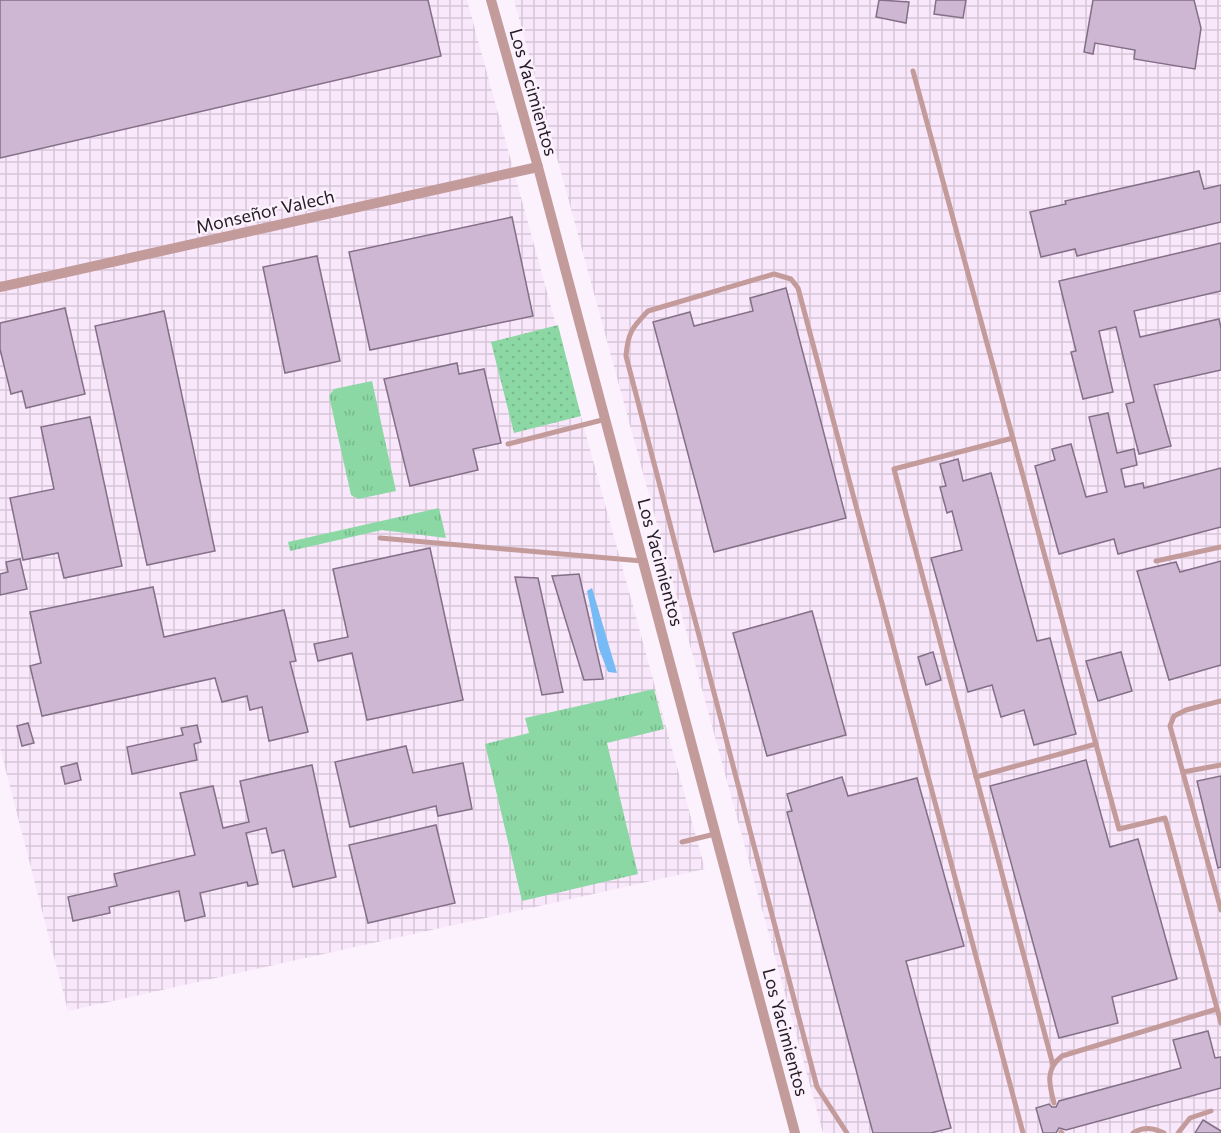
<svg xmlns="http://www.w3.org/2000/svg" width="1221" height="1133" viewBox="0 0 1221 1133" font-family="Commissioner,sans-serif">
	<defs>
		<pattern id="industrial-grid" width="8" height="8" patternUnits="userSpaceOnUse" patternTransform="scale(1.5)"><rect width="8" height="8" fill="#f9e7fb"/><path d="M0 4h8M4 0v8" fill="none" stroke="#d5c6d7"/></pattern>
		<pattern id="grass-tufts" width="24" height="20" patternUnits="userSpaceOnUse" patternTransform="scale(1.5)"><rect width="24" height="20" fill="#8cd8a4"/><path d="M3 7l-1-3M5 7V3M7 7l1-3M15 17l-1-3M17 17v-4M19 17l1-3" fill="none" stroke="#79b98d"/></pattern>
		<pattern id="garden-dots" width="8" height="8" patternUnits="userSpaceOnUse" patternTransform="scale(1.5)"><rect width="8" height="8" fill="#8cd8a4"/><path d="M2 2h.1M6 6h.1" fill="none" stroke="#79b98d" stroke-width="1.8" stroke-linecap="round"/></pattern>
	</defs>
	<rect width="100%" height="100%" fill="#fcf2fd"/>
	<!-- industrial -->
	<g fill="url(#industrial-grid)">
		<polygon points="0,0 467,0 705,869 68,1011 0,748"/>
		<polygon points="514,0 1221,0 1221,1133 823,1133"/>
	</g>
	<!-- grass -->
	<g fill="url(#grass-tufts)">
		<polygon points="372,381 396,491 358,499 351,495 329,396 334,389"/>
		<polygon points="439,508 446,538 382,530 290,551 288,542"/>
		<polygon points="654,689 664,729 607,743 638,874 522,901 485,744 529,733 525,718"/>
	</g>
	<!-- garden -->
	<polygon fill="url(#garden-dots)" points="558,325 581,416 514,433 491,342"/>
	<!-- water -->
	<polygon fill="#77bbf6" points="592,588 617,673 608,672 599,649 587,591"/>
	<!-- building -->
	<g fill="#cdb7d2" stroke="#846f88" stroke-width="1.5">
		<polygon points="0,0 428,0 441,56 0,158"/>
		<polygon points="879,0 909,2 906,23 876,17"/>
		<polygon points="936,0 966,0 963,18 934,14"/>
		<polygon points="1093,0 1194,0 1201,28 1195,69 1134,59 1135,50 1095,43 1093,54 1084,52"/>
		<polygon points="1199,171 1204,189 1221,185 1221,222 1077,256 1075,249 1041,257 1030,212 1066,204 1065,201"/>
		<polygon points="512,217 533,316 370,350 349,252"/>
		<polygon points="1221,243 1221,291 1134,311 1140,337 1219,319 1221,328 1221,370 1154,385 1171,446 1139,454 1126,404 1134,402 1116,327 1099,331 1113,392 1083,399 1071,352 1076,351 1059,281"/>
		<polygon points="317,256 340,361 285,373 263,267"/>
		<polygon points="786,288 846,518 714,552 653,322 690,312 694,326 753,311 750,298"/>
		<polygon points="65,308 85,394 26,408 22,391 11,394 0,349 0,323"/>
		<polygon points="164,311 215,551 147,565 95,326"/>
		<polygon points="457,363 459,374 484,369 501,443 473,449 478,470 410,486 384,379"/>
		<polygon points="1108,413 1117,453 1134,449 1137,465 1121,469 1125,487 1143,483 1144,488 1221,468 1221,527 1118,554 1114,539 1059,554 1035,466 1055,460 1052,449 1071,444 1086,497 1107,492 1089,417"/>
		<polygon points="90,417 122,566 64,578 58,553 23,560 10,498 54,489 41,427"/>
		<polygon points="958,459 963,481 991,473 1037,641 1050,638 1076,734 1034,745 1024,710 1001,717 992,685 968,692 931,558 962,550 952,511 947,513 940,487 946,486 940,464"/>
		<polygon points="430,548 463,700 367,720 352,653 318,661 314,644 348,637 333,569"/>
		<polygon points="20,559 27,589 0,595 0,574 8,572 6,562"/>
		<polygon points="1221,561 1221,665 1169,680 1137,571 1176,562 1180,572"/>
		<polygon points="579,574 603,679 584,680 552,576"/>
		<polygon points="515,577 538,578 563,692 542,695"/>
		<polygon points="153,587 164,637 284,610 296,661 290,662 308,732 269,741 262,707 250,710 247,696 222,702 215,678 42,716 30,666 41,663 30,612"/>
		<polygon points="812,611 846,735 767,756 733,633"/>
		<polygon points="933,652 941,680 926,685 918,657"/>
		<polygon points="1121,652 1132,691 1098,701 1086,661"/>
		<polygon points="28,723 34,743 22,746 17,726"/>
		<polygon points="197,725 201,742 194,744 197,760 132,774 127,747 183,735 181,728"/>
		<polygon points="406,746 413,773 463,763 472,809 438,816 436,806 350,827 335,762"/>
		<polygon points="1086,760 1110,847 1138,839 1177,979 1112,997 1118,1023 1059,1038 990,786"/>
		<polygon points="77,763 81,780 65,784 61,767"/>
		<polygon points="312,765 336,877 293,887 284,850 272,853 266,828 246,833 258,884 248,886 247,882 200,893 205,916 185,921 179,891 109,907 110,913 73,921 68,897 117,886 114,874 195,855 180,793 213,786 223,828 249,822 240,781"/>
		<polygon points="1221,776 1221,867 1218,868 1197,781"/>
		<polygon points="842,777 848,796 917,778 964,946 906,961 951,1128 931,1133 873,1133 787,812 792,811 787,794"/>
		<polygon points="436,825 455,903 368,923 349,845"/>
		<polygon points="1208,1031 1215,1058 1221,1057 1221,1088 1066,1130 1059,1128 1056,1133 1043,1133 1036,1108 1049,1104 1052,1107 1056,1107 1059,1101 1181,1068 1173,1040"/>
		<polygon points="1203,1120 1221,1131 1221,1133 1195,1133"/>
	</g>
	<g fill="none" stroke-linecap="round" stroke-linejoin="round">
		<!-- service -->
		<g stroke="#c49b9b" stroke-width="5">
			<polyline points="913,71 1119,829 1165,818 1221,1023"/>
			<polyline points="1013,438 894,469 1053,1065"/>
			<polyline points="508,444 606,419"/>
			<polyline points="380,538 642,561"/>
			<polyline points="1156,561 1221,547"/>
			<polyline points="1221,701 1186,710 1174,716 1170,726 1221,910"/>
			<polyline points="1183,772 1221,765"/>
			<polyline points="976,777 1096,744"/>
			<polyline points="682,842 715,834"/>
			<path d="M1054 1103C1049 1084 1045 1069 1062 1056L1217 1009"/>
			<polyline points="1061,1132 1062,1133"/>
			<path d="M847 1133 817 1087 626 356C628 332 632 328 648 311L774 274 791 279 798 288 1023 1133"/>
			<path d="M1133 1133C1144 1126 1153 1128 1164 1133"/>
			<polyline points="1178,1133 1190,1118 1211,1111"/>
		</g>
		<!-- minor -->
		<g stroke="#c49b9b" stroke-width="10">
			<polyline points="491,0 538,167 795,1133"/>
			<polyline points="0,287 538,167"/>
		</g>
	</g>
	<g text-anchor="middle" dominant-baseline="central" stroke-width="4.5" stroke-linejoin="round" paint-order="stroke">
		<!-- street labels -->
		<g font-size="18" fill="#241b25" stroke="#fcf2fd">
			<text transform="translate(534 92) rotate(74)">Los Yacimientos</text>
			<text transform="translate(265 211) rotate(-13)">Monseñor Valech</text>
			<text transform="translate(661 562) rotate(75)">Los Yacimientos</text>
			<text transform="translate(786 1032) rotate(75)">Los Yacimientos</text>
		</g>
	</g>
</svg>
